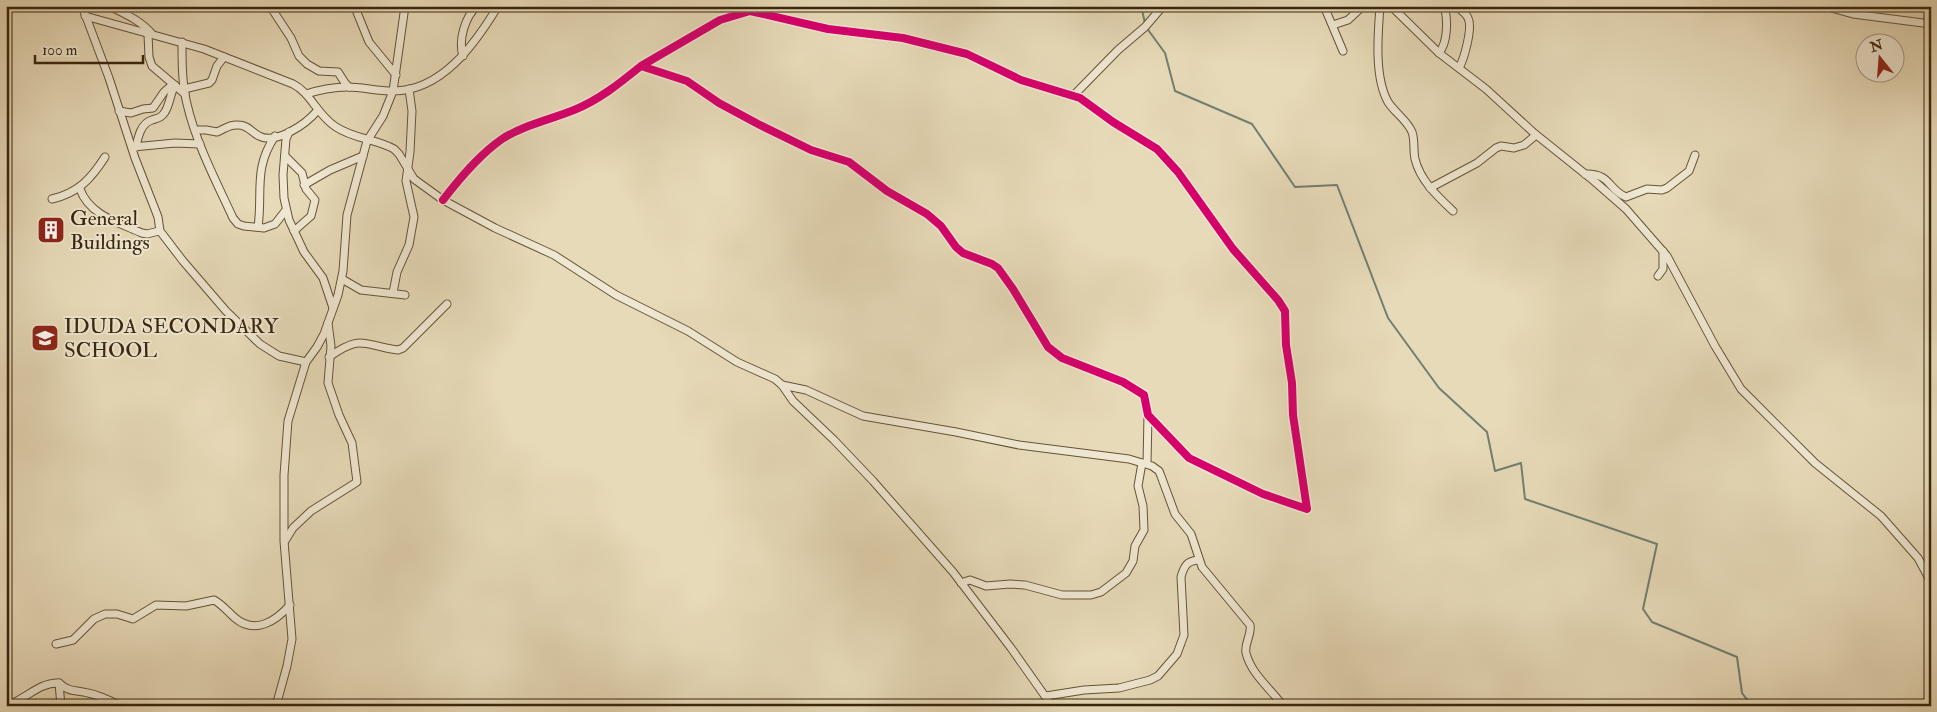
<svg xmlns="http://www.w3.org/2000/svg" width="1937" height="712" viewBox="0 0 1937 712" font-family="'IM FELL Double Pica',serif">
	<rect width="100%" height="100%" fill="#e7dab8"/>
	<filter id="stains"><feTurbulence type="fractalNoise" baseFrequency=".004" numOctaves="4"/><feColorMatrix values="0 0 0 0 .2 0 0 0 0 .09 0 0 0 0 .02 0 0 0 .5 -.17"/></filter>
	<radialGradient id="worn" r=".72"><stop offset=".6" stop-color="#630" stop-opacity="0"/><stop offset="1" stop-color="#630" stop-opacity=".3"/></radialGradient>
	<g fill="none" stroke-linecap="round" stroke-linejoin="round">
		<!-- stream -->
		<g stroke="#717f72" stroke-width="2">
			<polyline points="1141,6 1145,23"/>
			<polyline points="1146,27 1165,53 1175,91 1252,124 1295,187 1337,185 1388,318 1439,388 1487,432 1495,471 1521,463 1525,499 1657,544 1643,609 1652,622 1737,657 1742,693 1752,706"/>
		</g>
		<defs>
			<g id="minor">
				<polyline points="82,6 109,78 135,158 158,217 160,231 183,261 226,311 260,344 279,356 306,362"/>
				<path d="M109 6C125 14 140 20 152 34"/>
				<polyline points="270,6 291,38 299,56 307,64 319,71 338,72 345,83 349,87"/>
				<polyline points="352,6 356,10 369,42 396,75"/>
				<polyline points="1324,6 1343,51"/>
				<path d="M1380 6C1378 34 1374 77 1388 102 1395 113 1407 120 1412 132 1415 140 1413 150 1415 159 1420 180 1437 196 1453 211"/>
				<polyline points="1391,6 1439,53 1486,89 1534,133 1594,181 1626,209 1667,256 1715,346 1741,389 1815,463 1881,516 1918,558 1931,582"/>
				<path d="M1457 6C1460 10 1466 13 1468 18 1473 28 1464 59 1459 68"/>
				<polyline points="1824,6 1853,14 1931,24"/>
				<path d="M85 16 204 49 293 84C311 93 317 115 336 127 354 139 376 139 394 149L399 154 414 179 443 200 495 228 554 255 616 295 688 331 737 362 775 379 782 385 793 401 834 440 873 481 953 572 1011 648 1052 706"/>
				<polyline points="1333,25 1348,20 1363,6"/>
				<polyline points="148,34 149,57 152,66 185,94"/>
				<path d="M182 42C182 63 182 84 187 104 196 143 216 181 233 218L238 224 244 226 264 228 275 224 286 210"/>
				<path d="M1439 53C1448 42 1448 19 1444 6"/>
				<path d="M463 56C458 40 465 17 477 6"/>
				<polyline points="184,89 209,83 212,80 217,66 224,57"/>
				<path d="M306 94C319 90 333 87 347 87 362 87 377 91 393 91 442 91 475 44 498 6"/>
				<polyline points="1073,96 1118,50 1145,27 1163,6"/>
				<polyline points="119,111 131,113 143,109 153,108 164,92 173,84"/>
				<path d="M195 130H206L217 132C225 129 229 124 238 125 248 125 251 132 259 136 276 145 306 124 317 111"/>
				<polyline points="289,132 286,139 283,175 284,198 289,220 304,252 323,278 333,308"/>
				<polyline points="133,147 175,143 200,144"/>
				<path d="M136 147C138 137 141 123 152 120 158 118 161 118 165 112 170 104 170 94 175 85"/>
				<polyline points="285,156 302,173 306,189 315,200 311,216 294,231"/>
				<path d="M1585 174C1611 173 1608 190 1626 197L1647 189 1662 190 1667 188 1689 171 1695 155"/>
				<polyline points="304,185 330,170 363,156"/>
				<polyline points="1430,188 1477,163 1496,148 1501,146 1514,148 1524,145 1536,135"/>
				<path d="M80 189C89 215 119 223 142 233L147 234 159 231"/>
				<path d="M52 199C78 193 91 179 105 157"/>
				<path d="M443 200C460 178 479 155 502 139 524 125 549 120 574 110 599 100 620 83 641 66L687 81 719 103 758 124 811 150 849 162 887 191 927 214 941 226 956 247 963 253 992 264 998 268 1013 289 1048 347 1062 358 1123 382 1144 395 1148 415 1189 458 1263 494 1307 509 1293 415 1292 383 1286 345 1285 311 1278 300 1233 249 1178 172 1157 149 1113 122 1080 98 1021 80 967 54 903 38 828 29 750 11 720 20 641 66"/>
				<path d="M258 227C263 192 253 169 275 136"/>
				<polyline points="1658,276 1663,269 1663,251"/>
				<polyline points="342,279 361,290 405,295"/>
				<polyline points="393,293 397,272 409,245 414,217 406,181 410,152 412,111 409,89"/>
				<path d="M329 357C363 333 363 346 398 350L403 348 447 304"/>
				<path d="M782 385 806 390 863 416 956 432 1019 445 1129 459 1152 466 1159 471 1161 476 1175 514 1191 534 1202 567 1250 625C1252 635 1244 643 1246 653 1251 674 1271 689 1283 706"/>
				<polyline points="1147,464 1148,415"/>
				<polyline points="285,541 293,528 311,511 357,482 352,443 339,415 328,383 331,346 328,323"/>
				<polyline points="961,583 970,580 986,586 1010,584 1025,585 1062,595 1091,595 1101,592 1126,573 1133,561 1135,546 1144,530 1143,506 1138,486 1142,463"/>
				<path d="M56 644 73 640 94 619 105 614H117L133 619 156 605 186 606 214 600C223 605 228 612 235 618 255 635 276 621 290 605"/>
				<polyline points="59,683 61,706"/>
				<path d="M1046 696 1084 690 1119 688 1150 680 1158 676 1177 654 1184 635 1181 577C1184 566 1187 561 1198 560"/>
				<path d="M6 706C25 700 39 682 59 683 68 692 76 690 88 693 99 695 111 701 121 706"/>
				<polyline points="276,706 287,666 292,639 284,541 284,475 288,421 306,362 317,347 324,334 338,295 343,271 347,215 367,141 383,116 393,91 405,6"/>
			</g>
		</defs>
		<!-- minor casing -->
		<use href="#minor" stroke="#645338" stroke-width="9"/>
		<!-- minor -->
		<use href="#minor" stroke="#efe7d1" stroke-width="7"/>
		<defs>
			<path id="cycleway" d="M443 200C460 178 479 155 502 139 524 125 549 120 574 110 599 100 620 83 641 66L687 81 719 103 758 124 811 150 849 162 887 191 927 214 941 226 956 247 963 253 992 264 998 268 1013 289 1048 347 1062 358 1123 382 1144 395 1148 415 1189 458 1263 494 1307 509 1293 415 1292 383 1286 345 1285 311 1278 300 1233 249 1178 172 1157 149 1113 122 1080 98 1021 80 967 54 903 38 828 29 750 11 720 20 641 66"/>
		</defs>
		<!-- cycleway casing -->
		<use href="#cycleway" stroke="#efe7d1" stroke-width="11"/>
		<!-- cycleway -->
		<use href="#cycleway" stroke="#d6006c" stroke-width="8"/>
	</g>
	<!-- icons -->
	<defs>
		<symbol id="building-square" viewBox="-11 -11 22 22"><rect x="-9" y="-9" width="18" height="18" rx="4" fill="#8f2418" stroke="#efe7d1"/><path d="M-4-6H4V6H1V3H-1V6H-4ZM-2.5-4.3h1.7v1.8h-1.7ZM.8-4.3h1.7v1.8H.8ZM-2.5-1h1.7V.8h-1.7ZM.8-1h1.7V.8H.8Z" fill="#fff"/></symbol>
		<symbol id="school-square" viewBox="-11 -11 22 22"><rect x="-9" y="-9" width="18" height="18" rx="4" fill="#8f2418" stroke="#efe7d1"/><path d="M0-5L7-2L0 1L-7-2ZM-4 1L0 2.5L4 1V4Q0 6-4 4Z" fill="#fff"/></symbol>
	</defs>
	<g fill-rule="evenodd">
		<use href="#building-square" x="35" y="214" width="32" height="32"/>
		<use href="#school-square" x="29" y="322" width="32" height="32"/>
	</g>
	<g text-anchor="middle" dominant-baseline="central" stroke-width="4" stroke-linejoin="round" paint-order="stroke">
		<!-- poi labels -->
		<g font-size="21" fill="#38260e" stroke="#efe7d1" text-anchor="start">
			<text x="70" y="218">General<tspan x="70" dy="24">Buildings</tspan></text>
			<text x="64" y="326">IDUDA SECONDARY<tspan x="64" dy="24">SCHOOL</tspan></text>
		</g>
	</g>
	<!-- margin -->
	<rect width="1937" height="712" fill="none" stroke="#e7dab8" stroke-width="25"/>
	<rect x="8" y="8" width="1922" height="697" fill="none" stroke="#38260e" stroke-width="2.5"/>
	<rect x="12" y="12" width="1912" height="687" fill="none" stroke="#38260e"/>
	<!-- north arrow -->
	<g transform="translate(1880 58) rotate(343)"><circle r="24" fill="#efe7d1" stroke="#a69a83"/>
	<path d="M0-4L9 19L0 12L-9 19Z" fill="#8f2418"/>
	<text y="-8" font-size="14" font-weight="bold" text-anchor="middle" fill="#38260e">N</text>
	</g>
	<!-- scale -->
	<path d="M35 55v8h108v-8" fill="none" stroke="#38260e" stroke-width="2.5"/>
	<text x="42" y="55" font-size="15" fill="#38260e" stroke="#efe7d1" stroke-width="4" paint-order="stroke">100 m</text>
	<rect width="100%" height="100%" filter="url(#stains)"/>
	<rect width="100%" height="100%" fill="url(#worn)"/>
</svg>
